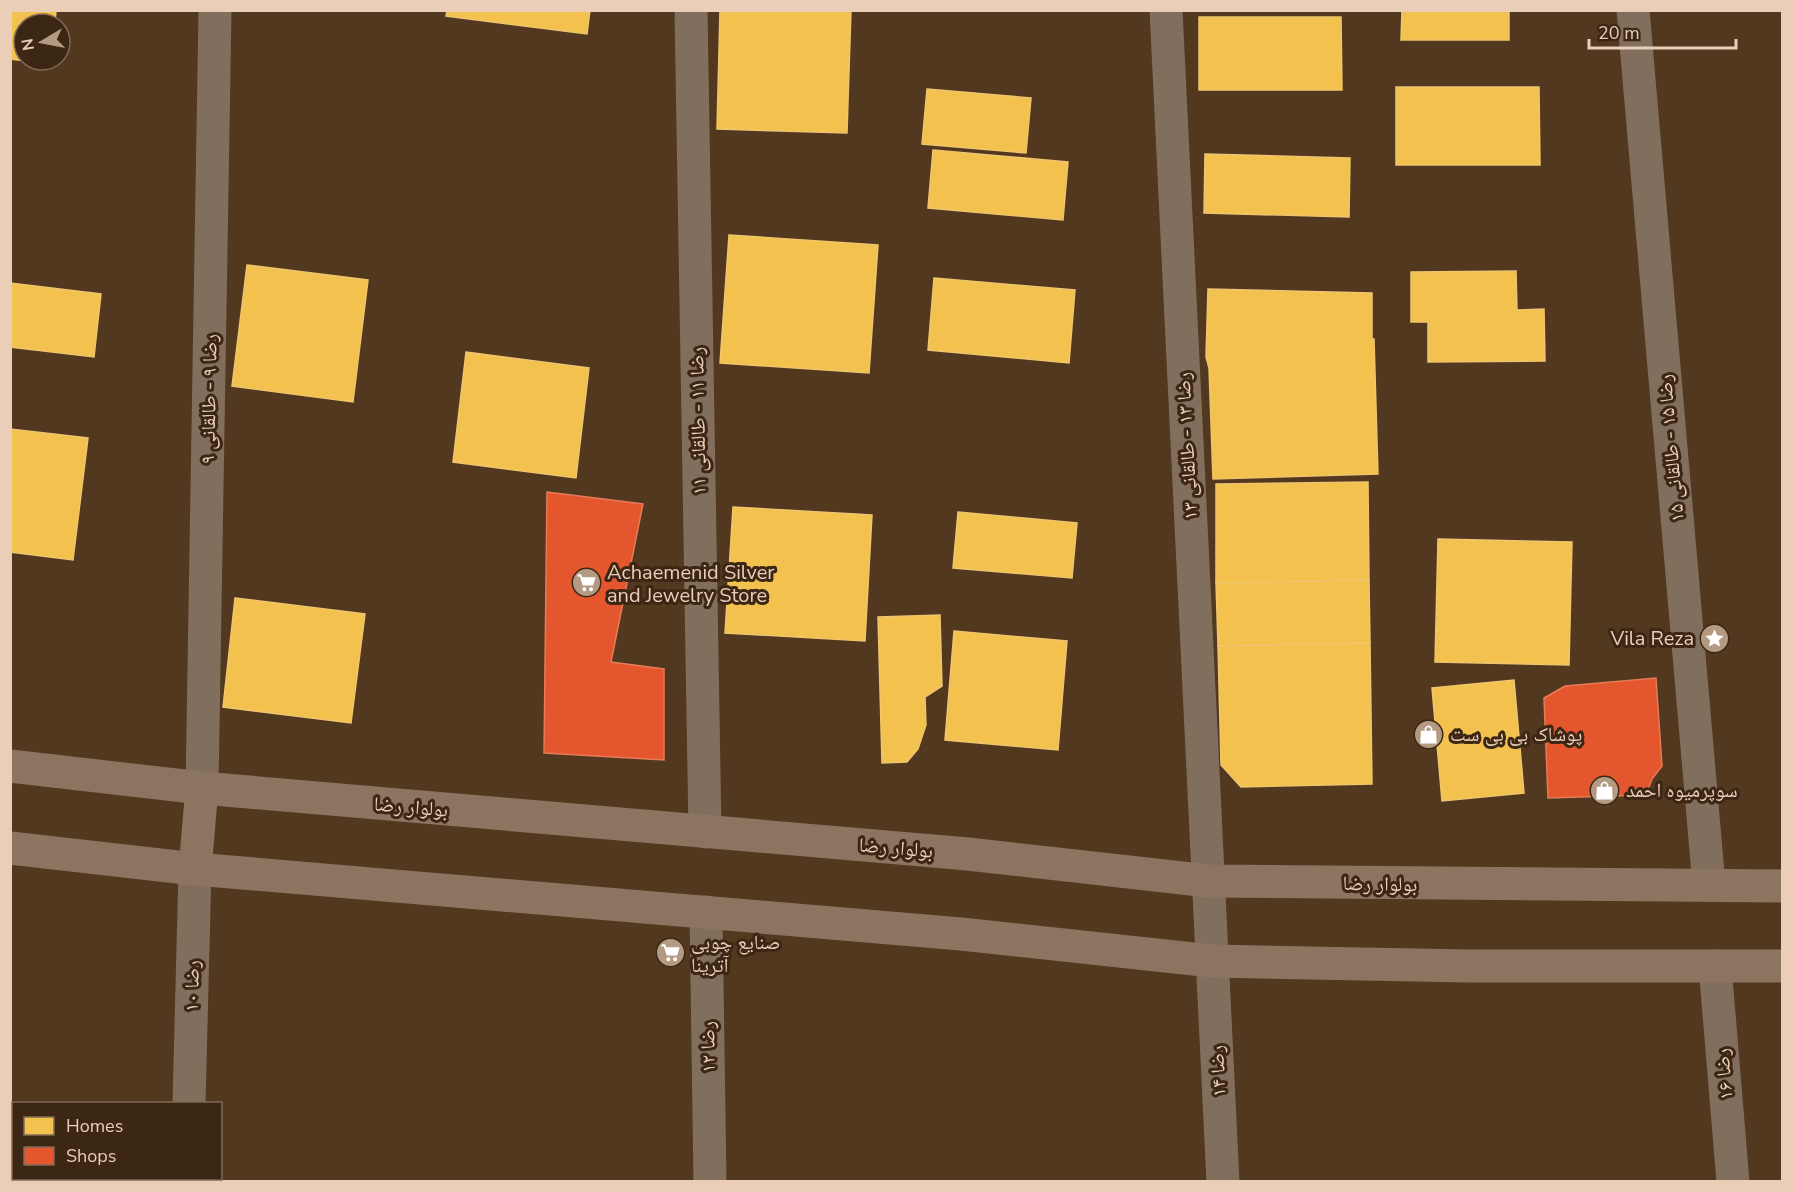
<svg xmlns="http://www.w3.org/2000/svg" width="1793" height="1192" viewBox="0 0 1793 1192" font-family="'Nunito Sans','Noto Naskh Arabic',sans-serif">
	<rect width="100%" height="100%" fill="#51381e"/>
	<!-- homes -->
	<g fill="#f2c14e" stroke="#f0c56e" stroke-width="1.5">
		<polygon points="10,10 56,10 55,24 24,24 24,60 50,60 50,64 10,59"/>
		<polygon points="447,10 590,10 587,34 446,16"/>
		<polygon points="720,10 851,10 847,133 717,129"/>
		<polygon points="1402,10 1509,10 1509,40 1401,40"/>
		<polygon points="1199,17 1341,17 1342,90 1199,90"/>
		<polygon points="1396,87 1539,87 1540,165 1396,165"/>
		<polygon points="927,89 1031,98 1026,153 922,144"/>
		<polygon points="933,150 1068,162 1063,220 928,208"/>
		<polygon points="1205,154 1350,158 1349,217 1204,213"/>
		<polygon points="729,235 878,245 869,373 720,363"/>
		<polygon points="247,265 368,280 353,402 232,386"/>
		<polygon points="1516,271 1517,310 1544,309 1545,361 1428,362 1428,322 1411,322 1411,272"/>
		<polygon points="934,278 1075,290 1069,363 928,350"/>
		<polygon points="10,283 101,294 94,357 10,347"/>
		<polygon points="1208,289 1372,293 1372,339 1374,339 1378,474 1213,479 1209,368 1206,357"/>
		<polygon points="466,352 589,368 576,478 453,462"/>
		<polygon points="10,429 88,438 73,560 10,552"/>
		<polygon points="1368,482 1369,580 1216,583 1216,484"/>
		<polygon points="733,507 872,515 865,641 725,633"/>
		<polygon points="958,512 1077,523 1072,578 953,568"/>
		<polygon points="1438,539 1572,542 1569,665 1435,662"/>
		<polygon points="1369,580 1370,643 1218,646 1216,583"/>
		<polygon points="235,598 365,614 351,723 223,707"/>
		<polygon points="940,615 942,686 925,697 926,725 918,749 907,762 882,763 878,617"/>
		<polygon points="954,631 1067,641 1058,750 945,740"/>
		<polygon points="1370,643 1372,784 1241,787 1221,765 1218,646"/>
		<polygon points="1514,680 1524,793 1442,801 1432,688"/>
	</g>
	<!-- shops -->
	<g fill="#e4572e" stroke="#e67b57" stroke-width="1.5">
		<polygon points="547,492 643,504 611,662 664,669 664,760 544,753"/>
		<polygon points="1656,678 1662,766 1652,779 1646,795 1548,798 1544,698 1565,686"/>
	</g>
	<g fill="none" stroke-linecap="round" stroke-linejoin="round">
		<!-- street -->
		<g stroke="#816e5c" stroke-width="33">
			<polyline points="691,10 705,832"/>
			<polyline points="1166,10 1223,1182"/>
			<polyline points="1633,10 1709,885"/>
			<polyline points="202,788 215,10"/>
			<polyline points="706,912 710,1182"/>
			<polyline points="1715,966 1733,1182"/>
			<polyline points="189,1104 195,869"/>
			<polyline points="187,1182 187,1178"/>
		</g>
		<!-- secondary -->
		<g stroke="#8c7560" stroke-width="33">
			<polyline points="10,766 202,788 968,854 1209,881 1782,886"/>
			<polyline points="10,848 195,869 961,934 1212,961 1469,966 1782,966"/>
			<polyline points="195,869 202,788"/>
		</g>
	</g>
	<!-- icons -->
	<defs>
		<symbol id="supermarket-disc" viewBox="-11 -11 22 22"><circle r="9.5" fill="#b49a82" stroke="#3c2614"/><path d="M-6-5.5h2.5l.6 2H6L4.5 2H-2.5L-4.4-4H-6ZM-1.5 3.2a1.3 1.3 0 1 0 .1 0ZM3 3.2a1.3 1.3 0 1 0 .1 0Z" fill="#fff"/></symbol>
		<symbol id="sight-disc" viewBox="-11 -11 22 22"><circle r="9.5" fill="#b49a82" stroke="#3c2614"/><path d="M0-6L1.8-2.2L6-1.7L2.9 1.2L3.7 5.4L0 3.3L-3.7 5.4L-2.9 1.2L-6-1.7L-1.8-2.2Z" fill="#fff"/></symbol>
		<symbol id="shop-disc" viewBox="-11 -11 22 22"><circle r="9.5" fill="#b49a82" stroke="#3c2614"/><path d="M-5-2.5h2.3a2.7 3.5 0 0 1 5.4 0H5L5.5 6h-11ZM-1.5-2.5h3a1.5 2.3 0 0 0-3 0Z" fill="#fff"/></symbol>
	</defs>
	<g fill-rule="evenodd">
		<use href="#supermarket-disc" x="570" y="566" width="33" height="33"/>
		<use href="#sight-disc" x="1698" y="622" width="33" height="33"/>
		<use href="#shop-disc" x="1412" y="718" width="33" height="33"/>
		<use href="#shop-disc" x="1588" y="774" width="33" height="33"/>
		<use href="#supermarket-disc" x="654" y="936" width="33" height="33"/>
	</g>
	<g text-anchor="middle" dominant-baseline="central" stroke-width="6" stroke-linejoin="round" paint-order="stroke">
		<!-- street labels -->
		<g font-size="20" fill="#eaceb8" stroke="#3c2614">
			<text transform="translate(209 399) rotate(-89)">رضا ۹ - طالقانی ۹</text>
			<text transform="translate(698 421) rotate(-91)">رضا ۱۱ - طالقانی ۱۱</text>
			<text transform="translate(1187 446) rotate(-93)">رضا ۱۳ - طالقانی ۱۳</text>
			<text transform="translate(1671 448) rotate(-95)">رضا ۱۵ - طالقانی ۱۵</text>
			<text transform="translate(411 807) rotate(5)">بولوار رضا</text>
			<text transform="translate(896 848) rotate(5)">بولوار رضا</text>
			<text transform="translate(1380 884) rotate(1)">بولوار رضا</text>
			<text transform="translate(192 986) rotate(-89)">رضا ۱۰</text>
			<text transform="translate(708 1047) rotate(-91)">رضا ۱۲</text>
			<text transform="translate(1218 1071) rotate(-93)">رضا ۱۴</text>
			<text transform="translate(1724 1074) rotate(-95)">رضا ۱۶</text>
		</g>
		<!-- poi labels -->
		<g font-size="20" fill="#eaceb8" stroke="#3c2614" text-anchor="start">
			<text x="607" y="572">Achaemenid Silver<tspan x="607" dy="23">and Jewelry Store</tspan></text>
			<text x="1694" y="638" text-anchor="end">Vila Reza</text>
			<text x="1450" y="734">پوشاک بی بی ست</text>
			<text x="1626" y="790">سوپرمیوه احمد</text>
			<text x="691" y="942">صنایع چوبی<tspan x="691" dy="23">آترینا</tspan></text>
		</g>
	</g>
	<!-- border -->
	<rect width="1793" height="1192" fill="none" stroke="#eaceb8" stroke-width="24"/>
	<!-- legend -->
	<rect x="12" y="1102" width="210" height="78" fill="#3c2614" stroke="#826956" stroke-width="1.5"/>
	<rect x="24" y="1117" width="30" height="18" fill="#f2c14e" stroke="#826956" stroke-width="1.5"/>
	<text x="66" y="1132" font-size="18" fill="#eaceb8">Homes</text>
	<rect x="24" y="1147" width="30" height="18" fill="#e4572e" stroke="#826956" stroke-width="1.5"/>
	<text x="66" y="1162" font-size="18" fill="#eaceb8">Shops</text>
	<!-- north arrow -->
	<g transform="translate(42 42) rotate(260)"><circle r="28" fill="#3c2614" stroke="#826956" stroke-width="1.5"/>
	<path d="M0-4.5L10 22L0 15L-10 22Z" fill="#b49a82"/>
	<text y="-9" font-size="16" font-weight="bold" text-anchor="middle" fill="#eaceb8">N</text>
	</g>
	<!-- scale -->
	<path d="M1589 39v9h147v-9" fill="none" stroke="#eaceb8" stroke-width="3"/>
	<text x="1598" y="39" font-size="18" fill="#eaceb8" stroke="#3c2614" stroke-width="4.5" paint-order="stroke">20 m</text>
</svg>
